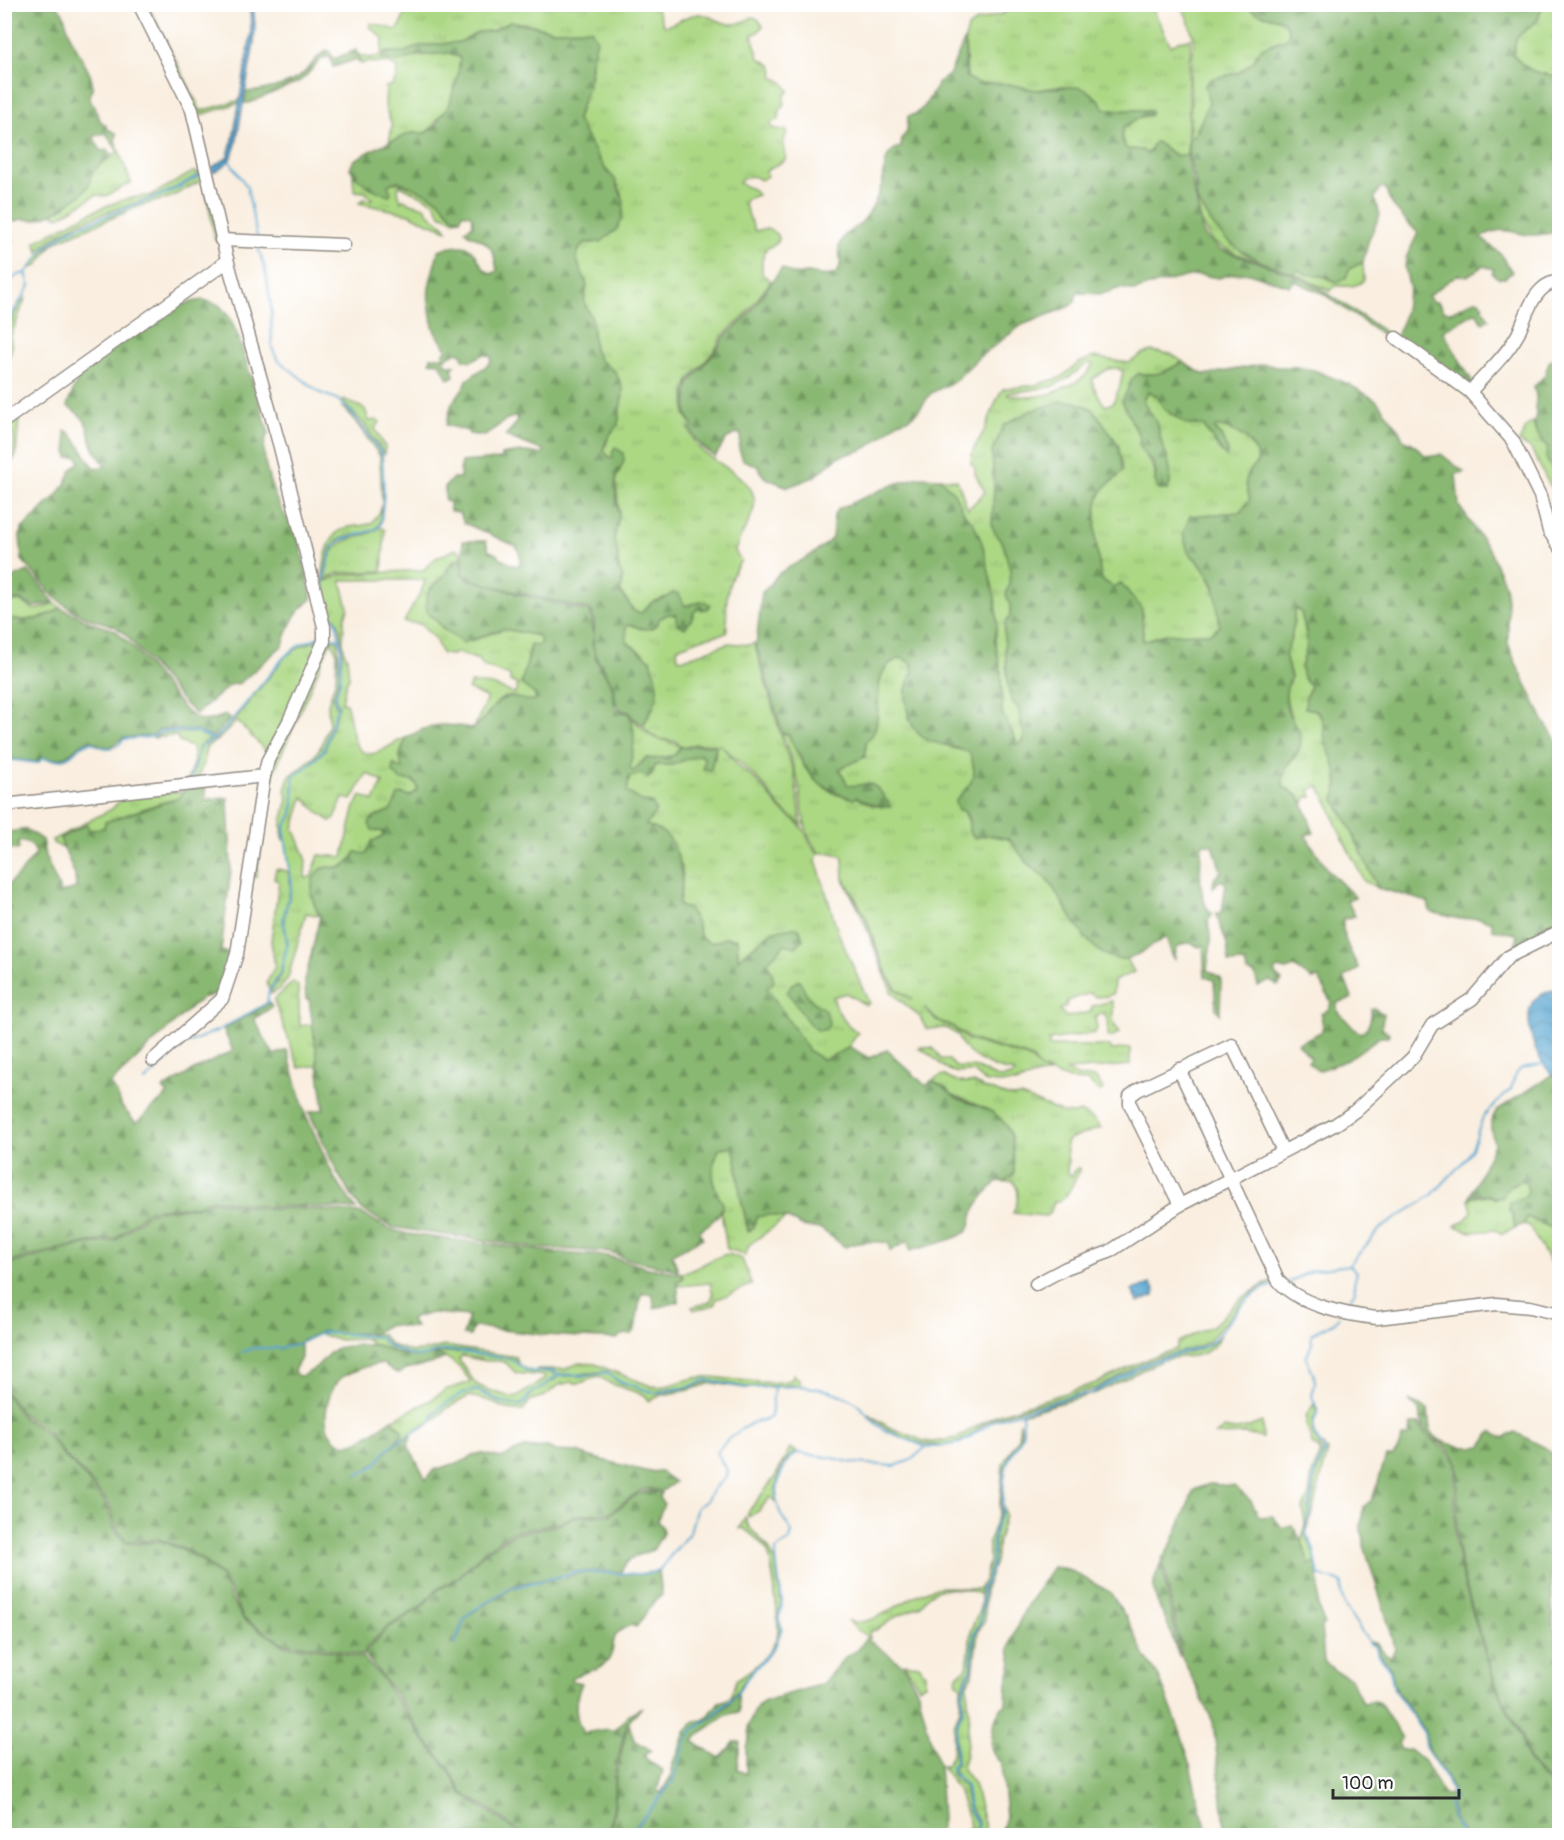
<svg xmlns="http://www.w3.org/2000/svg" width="1564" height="1840" viewBox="0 0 1564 1840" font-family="Pangolin,sans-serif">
	<defs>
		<pattern id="grass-tufts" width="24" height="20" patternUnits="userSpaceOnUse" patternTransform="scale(1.5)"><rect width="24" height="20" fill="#acd884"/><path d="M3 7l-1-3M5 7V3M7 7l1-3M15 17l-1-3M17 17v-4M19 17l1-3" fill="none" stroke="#94ba72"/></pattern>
		<pattern id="forest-firs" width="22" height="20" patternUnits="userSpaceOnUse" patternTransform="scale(1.5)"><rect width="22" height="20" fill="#89b872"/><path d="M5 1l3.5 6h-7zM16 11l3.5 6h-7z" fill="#70965e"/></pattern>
		<pattern id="water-waves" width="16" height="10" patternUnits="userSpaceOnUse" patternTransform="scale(1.5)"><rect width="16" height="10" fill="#56a5d0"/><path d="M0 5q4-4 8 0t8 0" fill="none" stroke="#4787a9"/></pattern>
	</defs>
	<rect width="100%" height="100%" fill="#fff"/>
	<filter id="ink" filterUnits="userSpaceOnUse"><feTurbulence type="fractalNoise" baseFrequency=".0167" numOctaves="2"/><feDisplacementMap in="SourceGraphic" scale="12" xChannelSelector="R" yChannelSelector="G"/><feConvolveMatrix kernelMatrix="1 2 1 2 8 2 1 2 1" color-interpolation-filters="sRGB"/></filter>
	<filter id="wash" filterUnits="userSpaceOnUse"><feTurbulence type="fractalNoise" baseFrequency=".008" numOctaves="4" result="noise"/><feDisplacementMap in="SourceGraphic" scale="24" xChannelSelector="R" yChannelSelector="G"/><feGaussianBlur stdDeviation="1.35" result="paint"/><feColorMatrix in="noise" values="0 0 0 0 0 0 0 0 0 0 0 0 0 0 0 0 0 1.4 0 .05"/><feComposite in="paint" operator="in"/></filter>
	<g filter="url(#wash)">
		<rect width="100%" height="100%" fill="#f9eedf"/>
		<!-- grass -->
		<g fill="url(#grass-tufts)" stroke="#6c8258" stroke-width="1.5" fill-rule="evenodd">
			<polygon points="143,5 148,5 201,111 240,100 239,103 198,116"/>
			<path d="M407 5H655L664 26C676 24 687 14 700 14 711 15 720 24 731 24 739 25 746 20 753 17L758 19 763 26 758 32 752 35 759 58C769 64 776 64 773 77L783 82 789 91 784 96V106L780 110 779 120 771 122 772 128 787 131 783 146 786 156 785 160 766 171 767 176 761 180 753 176 742 179 739 183 754 190 758 195 747 199 744 203 755 231 767 228 778 235 779 239 776 244 766 249 762 261V274L771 281 743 318 722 336 714 351 689 380 685 391V415C690 420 692 423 689 430 692 436 696 445 701 450 718 466 760 479 754 508 750 524 739 536 735 551L741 561C724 582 726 607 727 633L704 638 677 648 678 658 684 659 729 643 749 645 754 643 784 746 794 772 802 825 782 809 760 781 722 746 738 765 758 782 781 810 795 820 804 830 811 845 818 853 816 860 838 932 869 1003 866 1005 846 993 833 997C837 1011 844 1025 858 1032 849 1050 842 1053 823 1060L809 1051 770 996 766 988 772 972 766 963 785 944 773 931 737 960 738 950 726 938 711 943 701 938 697 923 679 906C679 892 686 875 680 862 676 853 654 833 646 825L655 811 652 803 643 802 627 792 629 777 641 774 655 765H672L698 755 715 759 716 745H721L695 744 686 747 680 746 675 741 659 739 650 734 643 725C661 699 658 689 651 660L627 642 626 626 630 624 641 629 668 614 676 615 677 624 691 620 694 612 698 609 704 610 693 603 685 606C665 596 658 594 641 613L634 611 620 591 622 585 614 539 619 515 616 478 624 461 610 458 604 451 609 436 618 424 623 389 616 373 600 360 594 350 592 319 584 302 587 285 576 258 579 249 585 243H594L622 218C626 184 615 184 598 158 590 146 584 133 577 120L591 75V61L595 49 581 29 553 30 524 23 500 26 492 31 478 32 460 42 419 46 405 52H387L382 59 398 62 416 56 450 53 460 58C459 73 456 96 447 109 446 112 442 113 440 116 434 123 435 127 425 133H410L389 143 392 126 385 107 386 87 393 85C407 57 380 64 365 62L362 64 359 62V55L369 58 380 56 382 51 383 38 369 26 371 23 397 30 401 25Z"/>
			<path d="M1016 5H1151L1171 46 1178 41 1191 39 1188 80 1189 100 1187 154 1184 156 1175 155 1156 142 1147 154 1142 150 1127 149C1121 142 1121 135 1124 127L1140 117 1151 115 1133 110 1115 111 1104 108 1099 99 1062 86 1036 90 1009 84 976 83 967 77 965 39 968 28 977 21 1002 14Z"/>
			<path d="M1181 5C1192 4 1200 10 1211 9L1212 5H1248L1252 10 1285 21 1289 33 1286 39 1270 44 1256 54 1253 62 1238 73 1211 79 1205 85 1209 103 1196 133 1189 138 1191 100 1190 79 1194 40 1188 19Z"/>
			<path d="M1542 5H1559V76C1538 74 1528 72 1513 55L1516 38 1538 20Z"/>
			<polygon points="119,151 131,183 106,196 96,195 59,217 52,214 65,207 92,171"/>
			<path d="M193 172H203C190 179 177 188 162 194 121 210 69 218 38 252L35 242C66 226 115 195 150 196Z"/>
			<path d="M204 174 220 239 215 240 204 179 171 197 143 205 59 240 52 245 37 266 30 268C43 252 52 240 70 230L170 192Z"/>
			<path d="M353 175 389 196 388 186 391 183C400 181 432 193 439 201 446 208 449 216 460 219L454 220 440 214 434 202 400 185 398 190 401 202 403 199 407 202 425 207C429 218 441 219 447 230L426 222 409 214 359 203 363 199 370 200 372 199 365 192 354 191Z"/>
			<path d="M1197 201 1225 239 1264 263C1245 256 1216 251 1206 232 1200 223 1199 211 1197 201Z"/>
			<path d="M1363 262 1364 280C1356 288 1345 286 1335 286L1330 291 1293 273 1298 270C1309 274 1322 273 1332 281L1346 278 1349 269Z"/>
			<path d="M26 297 10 338 12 347 5 371C4 344 7 317 26 297Z"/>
			<path d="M1151 351 1171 354 1183 362 1159 374H1138C1126 384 1126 403 1131 417 1133 425 1139 431 1140 439 1141 444 1140 448 1143 452 1151 465 1156 464 1155 481L1170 471 1167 456 1162 444 1157 424 1146 409 1143 399 1149 392 1157 395 1170 414 1188 425H1199L1204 427 1221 452 1226 456 1228 451 1221 436 1215 428 1216 426C1237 430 1254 439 1258 461 1245 477 1243 479 1250 499L1240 512 1191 516 1188 552C1213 575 1218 593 1220 626L1211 633 1166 634 1143 641 1142 609 1121 583 1113 587 1102 580C1097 559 1091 512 1101 493 1105 486 1111 482 1118 477L1061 401 1014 419 992 452 994 489 992 526 1004 547 1010 570 1009 586 1006 594 1010 605V617L1005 624 1004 634 1008 686 1011 699 1019 709 1020 720 1024 734 1023 742 1018 745 1002 713 1001 671 995 642 997 608 982 543 940 478 957 480 968 509 985 492 975 474V467L971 464C972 444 980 442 987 425 992 412 995 400 1003 389L1035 385 1060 378 1079 363 1093 357 1129 363 1144 353ZM1088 363 1093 364 1086 375 1076 382 1050 394 1031 397 1007 395 1009 393 1051 387 1065 380ZM1116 368 1123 371 1120 386 1113 403 1105 406C1101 400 1092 385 1092 379L1108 369Z"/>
			<polygon points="343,399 365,409 369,421 377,420 380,422 375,429 385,447 384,454 363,423 343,402"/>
			<path d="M342 407C349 409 379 446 381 456 384 464 383 520 379 525 368 539 343 531 333 546 326 556 326 571 322 582 323 567 326 535 343 529 352 525 362 527 372 523L380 512 382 504 380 456 356 422Z"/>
			<path d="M19 417 16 455 5 473C5 466 8 465 11 459 16 449 14 435 10 424Z"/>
			<polygon points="1533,422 1535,431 1548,448 1552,469 1559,475 1559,484 1550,486 1531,449 1519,442 1527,426"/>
			<path d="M380 527 385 530 382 571 338 573 325 580C331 549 331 543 364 535 370 533 375 532 380 527Z"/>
			<path d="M456 549 460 551 462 558 455 559 444 576 430 588 434 618 444 630 471 641 503 629 539 636 541 642 538 646 529 648 527 663 529 689 535 694 536 700 523 701 514 698 499 701 481 723 474 728 487 698 468 689 471 683 492 685 515 694 518 685 510 681V676L483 666 479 660 458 653 452 655 442 654 435 639 420 624 404 622 422 590 425 580H341L348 608 344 621 343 644 345 655 347 657 349 678 346 683 342 702 346 703C353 717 348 760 376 753 386 750 395 741 406 738L400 755 403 770 418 787 416 792 410 796 403 794 391 810 377 816 384 836 378 838 366 854 356 852C346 866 345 868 327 867 310 883 307 895 320 916L306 913 288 978 281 988 271 994V991L282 974 283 958 288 943 284 919 292 886 284 828 292 816 294 805 293 785C293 792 294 799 293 806 291 821 283 823 284 841 278 819 286 816 288 796L285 791 289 777 314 757 321 746 329 725 328 704 336 679 337 653 331 641 274 771 256 877H253L272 764 327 640H338L339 678 333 698 337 708 324 749 308 766 325 750 339 705 335 699C341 680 346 639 337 620 335 618 332 616 330 613 325 604 325 592 324 582L339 575 423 570 436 558ZM367 773 383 782 374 801 361 796 354 809 343 857 319 855 311 877 305 878 306 858 294 828 303 797 320 814 331 821 335 818 343 798 352 800Z"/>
			<path d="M20 601 35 610 55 603 61 608C44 619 24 624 5 616L4 602Z"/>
			<path d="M1295 609 1301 612 1308 643 1301 667 1310 685 1306 698 1323 720 1326 744 1336 765 1339 809 1345 817 1378 888 1364 881 1337 827 1329 804 1318 785 1310 791 1312 797H1306L1304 803 1298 795 1283 787C1282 773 1284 766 1295 758 1294 746 1295 730 1292 719 1287 705 1282 690 1291 677L1285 655 1292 636Z"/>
			<polygon points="320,639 293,705 267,752 235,719 285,657 301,646"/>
			<path d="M901 658 912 663 913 673C902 688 906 701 909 719L952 748 969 752C980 779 972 782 955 801L958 810 964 811 975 838 988 835 1009 839 1031 867 1043 875 1051 884 1066 908 1112 957 1127 959 1134 972 1114 981 1113 994C1106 997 1095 999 1090 993L1067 1001 1066 1006 1060 1010 1066 1017 1091 1012 1092 1006 1112 1001C1116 1013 1108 1017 1119 1032L1113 1037H1108V1022L1104 1013 1095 1017 1097 1028 1095 1033 1049 1040V1046H1110L1112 1050 1130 1048V1065L1067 1070C1071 1073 1077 1077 1082 1077 1096 1078 1095 1075 1103 1089L1101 1092 1087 1081 1069 1080 1039 1068 1032 1058 1027 1056 970 1039 952 1026 937 1020 924 1007 935 1020 952 1027 968 1040 1027 1057C1037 1063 1035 1068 1049 1074 1034 1073 1024 1082 1013 1083 1009 1083 987 1083 985 1081 981 1079 977 1075 974 1072 968 1071 960 1074 955 1072 939 1068 933 1053 919 1048L921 1047 933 1048 941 1059 949 1060 956 1067C963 1068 970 1066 977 1068 992 1074 996 1083 1015 1074L1014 1072C996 1070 961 1055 958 1035L946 1028 926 1029 920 1017 892 993 860 912 843 879 865 917 883 968 892 985 896 990 912 999 896 988 884 967 866 917 844 878 843 857 833 853H820C801 834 803 806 798 782 794 766 788 750 782 733L788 734 805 768 813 778 823 787 837 795 856 797 873 806 890 807 868 783 857 787 847 785 838 769 865 757 866 742C891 723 862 669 901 658Z"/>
			<path d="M631 718C639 723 644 731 651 736 660 742 671 739 680 747L675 755 655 759 646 758 633 771 630 768 633 742Z"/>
			<polygon points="233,720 235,723 219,739 206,747 204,763 196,781 191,782 201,746 207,742 215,740"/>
			<polygon points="164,733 197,733 211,739 199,746 197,757 188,782 187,782 194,760 192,747 179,742 178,737 173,736 153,738"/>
			<polygon points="184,791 178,798 157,804 105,822 104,828 88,830 87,825 60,838 64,849 53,843 52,840 112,809 122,798"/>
			<polygon points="276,869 288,871 291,886 283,919 287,944 280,973 269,990 267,982 275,966 271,941 279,881 274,879"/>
			<polygon points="293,982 298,986 300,1026 313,1024 318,1065 299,1068 274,1000"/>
			<path d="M943 1075 952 1080 965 1083H974L981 1087 1011 1097 1021 1096 1063 1113 1073 1114 1080 1112 1092 1118 1101 1128 1069 1139 1066 1143 1068 1163 1067 1171 1071 1176 1077 1168 1080 1169C1078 1174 1068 1195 1064 1198 1061 1200 1058 1201 1054 1202L1050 1214 1045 1216 1013 1213C1018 1202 1021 1192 1013 1181L1004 1182 1014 1174 1012 1138 987 1109 951 1094 944 1087 931 1081Z"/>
			<path d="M732 1146 736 1157 740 1194 748 1232 754 1227 755 1217 769 1215 786 1218 749 1245 745 1256 738 1252 727 1249 721 1211 722 1203C711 1188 710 1164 720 1148Z"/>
			<polygon points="1518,1181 1525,1181 1529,1190 1526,1196 1510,1203 1515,1228 1502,1234 1496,1230 1471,1232 1455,1226 1465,1220 1472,1212 1469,1198 1488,1195 1496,1199"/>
			<polygon points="1527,1217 1552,1228 1559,1227 1559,1236 1556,1237 1559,1265 1549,1261 1529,1226 1524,1224"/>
			<path d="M729 1254 742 1259 752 1285C739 1289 729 1296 716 1299L715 1305 694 1310 692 1307 710 1302 713 1295 710 1283 678 1286 677 1280 683 1279 682 1273C700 1270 711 1256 729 1254Z"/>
			<path d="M1273 1279 1275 1282 1261 1287 1245 1299 1209 1341 1200 1346 1148 1361 1095 1389 1077 1393C1050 1402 1020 1408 993 1419 982 1424 974 1434 963 1440 934 1455 889 1436 868 1413L889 1427 924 1441 933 1442 957 1438 996 1415 1099 1382 1149 1358 1176 1349 1178 1342 1214 1325 1240 1299Z"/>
			<path d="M324 1332 380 1337 365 1333H376L382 1335 391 1345 412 1352 429 1350 445 1346 516 1357 519 1365 511 1359 476 1354C487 1358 499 1356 510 1359 520 1363 521 1370 536 1372L537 1369H565L579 1363 595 1364 651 1386C672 1389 689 1375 710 1377 729 1378 779 1388 793 1378V1374L799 1379 800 1385 746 1387 706 1380 689 1387 662 1390 655 1394 686 1389 711 1381 745 1388 712 1383 690 1390 662 1395 649 1401 645 1395 611 1384 599 1376C591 1378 580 1386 572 1382L559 1385 545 1396 531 1400 522 1411 503 1408 490 1401 469 1396 447 1408 432 1422 435 1413 451 1400 434 1412 430 1422 397 1441 402 1435 401 1429 395 1423 393 1419 429 1401 445 1390 471 1382C461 1368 450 1355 431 1354L455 1352 475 1353C464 1352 453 1349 442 1351 435 1351 429 1355 423 1356 409 1357 393 1349 383 1341L388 1347 410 1356C393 1356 385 1345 370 1344L369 1339 337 1340 321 1334ZM462 1356 486 1361H500L506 1363 516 1373 544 1376 545 1379 517 1397H510L486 1389 476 1384 461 1363 459 1359ZM548 1370 559 1374 572 1375 607 1371 617 1380 644 1390 617 1381 607 1372 589 1376H559C551 1384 538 1387 530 1396 526 1400 525 1403 520 1406L499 1402 478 1391 464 1393 478 1389 500 1401 519 1405 524 1403 529 1395 556 1377 554 1373 537 1371Z"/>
			<path d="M1221 1335C1206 1363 1190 1353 1164 1360L1163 1358C1182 1353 1207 1351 1221 1335Z"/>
			<polygon points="1160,1359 1161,1361 1096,1393 1022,1414 1073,1397 1094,1393 1105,1385"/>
			<polygon points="1314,1404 1317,1412 1313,1420 1313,1434 1323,1454 1315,1473 1305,1533 1312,1548 1316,1563 1309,1566 1302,1541 1305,1523 1303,1508 1309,1496 1312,1474 1320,1455 1319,1450 1312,1444 1306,1424 1306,1416"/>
			<path d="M1020 1422 1021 1429 1019 1441 1011 1453 1004 1469 1000 1513 994 1529 992 1562 986 1581 980 1591 983 1595 980 1621 974 1634 970 1670 964 1681 961 1696 962 1707 954 1737 955 1761 951 1767V1773L955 1779 964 1786 968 1809 976 1822V1828L973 1830 971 1828 972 1830 965 1835 970 1825 958 1790 941 1766H946L952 1755 954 1726 960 1708 961 1686 957 1683C955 1674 958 1674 965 1669 971 1656 969 1644 971 1631 974 1617 984 1609 980 1594 966 1588 942 1585 929 1595 925 1598 924 1603 920 1606 911 1611 902 1613 894 1618 885 1624 880 1630 869 1632L870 1638 857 1630 849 1621C875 1629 910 1592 936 1588 950 1585 965 1589 979 1589L984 1580 989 1561V1541L999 1512 1003 1464 1018 1438Z"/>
			<path d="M1262 1422 1263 1438 1245 1434 1215 1435 1224 1428C1237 1433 1250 1427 1262 1422Z"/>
			<polygon points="1322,1445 1327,1450 1327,1455 1308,1528 1309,1511 1313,1496 1317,1471 1325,1453"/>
			<path d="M790 1448 797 1452C779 1459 775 1485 776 1502L770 1497 759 1511 748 1517V1512L775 1477Z"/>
			<path d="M1003 1505 1005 1516 998 1540 995 1562 985 1589V1620L978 1631 973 1676 967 1683 969 1713 966 1754 962 1768 974 1784 987 1835H978L974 1831 978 1828V1821L969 1805 966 1786 957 1777 953 1769 957 1761 956 1737 959 1719 964 1709 963 1695 966 1682 972 1672 975 1635 981 1622 985 1594 983 1590C996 1571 992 1550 996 1528 997 1520 1002 1514 1003 1505Z"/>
			<path d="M745 1517 749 1527 769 1548 776 1563 781 1603 778 1619 781 1628 772 1650 748 1676 727 1704 726 1700 731 1696 736 1680C752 1670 770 1656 777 1637 780 1629 772 1558 767 1550 761 1542 751 1534 743 1528L739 1529Z"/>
			<polygon points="904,1663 919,1665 925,1673 925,1684 919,1687"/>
		</g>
		<!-- forest -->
		<g fill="url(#forest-firs)" stroke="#5a724e" stroke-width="1.5">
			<path d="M1316 4C1323 8 1329 6 1336 9L1339 4 1542 5 1538 20 1516 38 1513 55C1528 72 1538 74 1559 76V232C1550 233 1540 235 1531 235 1510 233 1500 224 1481 238L1501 254 1512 272 1505 278H1498L1492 273 1494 269 1483 266 1467 276 1457 275 1428 296 1433 302H1438L1444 311 1451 312 1475 300 1479 301 1483 305 1482 308 1489 319 1483 323 1476 312 1443 331 1473 383 1470 385 1396 336 1403 320 1407 298 1410 290 1405 268 1406 258 1418 233C1405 219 1391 209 1386 189L1382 187C1369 201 1377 201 1380 215L1369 239 1363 262 1349 269 1346 278 1338 283 1327 277 1306 274 1298 270 1293 273 1264 263 1243 252 1225 239 1212 224 1197 200 1194 176 1188 153 1189 138 1196 133 1209 103 1205 85 1211 79 1238 73 1253 62 1261 48 1286 39 1289 33C1284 9 1260 23 1248 5Z"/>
			<path d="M4 5H57L63 13 71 38 90 74 93 86 89 97 101 122 106 125 107 129 116 133 117 136 115 139 119 151 118 152 106 133 95 136 94 138 101 151 108 150 113 155C102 164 89 169 90 184L81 195 52 214 35 220 22 219 9 223 13 242 5 244Z"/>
			<path d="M511 21 553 30 591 29 597 40 591 61 589 86 579 111 577 120 605 169 615 179 624 202 622 218 617 229 601 242 585 243 579 249 576 258 587 285 584 302 592 319 594 350 600 360 616 373 623 389 618 424 609 436 604 446V451L610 458 613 457 612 452 615 447 623 453 624 461 616 478 615 487 619 515 614 539 618 555 617 567 622 574V585L620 591 634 611 641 613 652 602 667 597 673 593 679 594 685 606 704 601 710 605 707 609H698L694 612 691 620 685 628 677 624 676 615 668 614 659 619C655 634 640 629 630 624L626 626 627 642 651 660C659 691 662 697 643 725L632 717 629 712C624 711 619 710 617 705 614 700 615 692 613 686 607 672 593 659 593 643 593 632 597 621 591 610L476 582 463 574V541H486L489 551C501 554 504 564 517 566L520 563V555L516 546 464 523 459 513 450 511 449 502 445 501V487L453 478H460L461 462 501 459V455C519 452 525 450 542 455L544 451 505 436 515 425 518 416 507 419 485 436 469 434 468 431 446 425 452 403 464 387 467 380 490 363 492 357 484 354 471 361 463 359 462 354 458 352 447 357 444 361 448 365 455 366 452 368 454 376 448 379 440 363 430 362 431 357H443L444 352 447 351C444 340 435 337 433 326 431 316 427 298 429 288 431 275 436 263 438 250 446 248 455 246 462 246 480 247 477 270 492 274L497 271C495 256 493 245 478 238 472 236 469 235 465 230L472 226 473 222 471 215 463 213 460 219 453 217 439 200 430 195 398 181 391 183 388 186 391 192 389 196C376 191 356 182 350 168L354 160 380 146 410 133H425L432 129 438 123 440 116 445 112 449 106 458 74 460 58 450 53 416 56 399 62 382 59 383 55 387 52H405L419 46 460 42 479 32 492 31Z"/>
			<path d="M965 39 966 77C970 79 974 82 979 83 988 84 997 83 1007 84 1017 85 1028 90 1039 90 1067 87 1087 79 1104 108 1123 114 1134 107 1151 111V115L1140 117 1124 127C1121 135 1121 142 1127 149L1142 150 1147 154 1151 151 1152 145 1156 142 1175 155 1184 156 1187 154 1202 230 1205 236 1221 250 1292 274 1318 287 1403 344 1381 334 1322 293 1295 281 1289 286 1249 273 1232 274 1219 278 1201 275 1189 276 1149 286 1135 291 1121 288 1102 294 1079 293 1076 295 1075 302 1068 307 1022 325 978 358 955 381 931 393 919 410 910 418 898 422 873 444 862 450 838 457 814 477 788 487 768 479 763 476 758 466 743 460 739 449 741 435 737 433 726 439 715 457C704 448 697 444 691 430L693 425 686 414 687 392 689 383 717 349 724 337 745 319 782 268C785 270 791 274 794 274 799 275 803 273 808 273 817 274 837 281 840 266 842 252 834 250 845 235 848 231 855 229 860 224 869 215 878 198 882 184 886 171 882 150 901 147L902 138 907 132 908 116 915 114 924 107 939 82 949 75Z"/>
			<path d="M328 50 334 59 356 50 360 59 359 62 357 59 333 67 330 57 322 58 305 77 298 82 249 103H244L246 92C263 91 285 86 300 76 311 68 315 56 328 50Z"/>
			<path d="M204 300 219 305 230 318 238 336 269 433C256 448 272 491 280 507 285 517 294 525 297 535 304 555 307 578 312 599L296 614 288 630 283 645 240 683 230 685 196 714 185 704 126 635 115 626 91 619 75 612 54 597 22 560 20 536 22 529 59 493 64 486 72 469 80 462 77 456 68 458 65 431 69 432C80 443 84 456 95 468L106 466C102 460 95 453 93 446 84 421 91 422 67 406L77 381 76 375C111 350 161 303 204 300Z"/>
			<path d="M1559 354V475C1551 466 1542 461 1548 448 1526 423 1539 423 1536 397 1536 393 1534 390 1534 387L1545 375 1549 362Z"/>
			<path d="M1183 362 1204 375 1265 364 1276 367H1296L1314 370 1350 385 1376 400 1398 428 1403 439 1412 443 1425 455 1435 456 1441 454 1464 472 1456 474 1459 506 1490 551 1505 585 1508 609V643L1514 659 1543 720 1559 744V928L1512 952 1518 937 1516 934 1492 929V922L1480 918 1460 919 1430 912 1428 902 1378 888 1345 817 1334 798C1344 777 1331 760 1325 740 1323 730 1325 716 1315 710 1312 709 1308 709 1305 708L1306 698 1310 686C1292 669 1308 658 1307 641 1307 631 1303 621 1301 612L1295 609 1292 636 1285 655 1291 677C1285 687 1284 703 1289 714 1293 723 1301 729 1301 740 1301 760 1281 759 1283 787 1306 796 1305 812 1314 833L1305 835 1328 870 1355 897 1347 900 1355 916 1343 919C1341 938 1351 952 1359 969L1344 977 1352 998 1337 1003V1010L1355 1030 1361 1033C1370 1027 1372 1019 1371 1009L1374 1008 1384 1014 1381 1028 1389 1033 1388 1037H1380L1347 1060 1318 1071 1308 1062 1311 1058 1298 1043 1321 1032 1323 1027 1321 1014 1328 1010 1331 1003 1319 978 1312 979 1294 967 1287 970 1278 968 1274 971 1276 976 1282 981 1278 986 1270 981 1258 986 1255 974 1248 972 1244 962 1229 963 1227 944 1216 914 1222 912 1226 884 1223 881H1219L1213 888 1214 879 1221 871 1213 845 1202 844C1200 860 1197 905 1213 914L1208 920 1211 943 1207 970 1221 978 1220 1014 1216 1009 1214 980 1205 977 1203 945 1199 947C1190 942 1185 941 1176 948L1175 959 1173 958 1166 937C1157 943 1135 958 1125 959 1090 963 1067 907 1050 883 1045 875 1036 872 1030 865 1022 857 1016 848 1009 839L988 835 975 838 969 832V821L965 811 958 810 955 801C972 782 980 778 969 752 938 740 915 749 907 708 905 693 905 685 913 673L912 663 901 658C862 669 891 723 866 742L865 757 839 769 848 785C856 787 859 784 867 784 878 783 885 799 891 807 877 808 869 802 856 797L854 799C815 789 804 769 788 734L782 733 756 645 762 592C771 587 773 577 781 572 799 561 817 554 832 538L834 515 838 509 892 485 919 477 940 478 954 493 965 515 973 522 982 543 995 597 997 623 995 642 1001 671 1002 713 1018 744 1023 742 1024 734 1020 720 1019 709 1011 700 1008 686 1004 634 1005 623 1010 617V605L1006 594 1009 586 1010 570 1004 547 992 526 994 489 992 452 1004 425 1030 411 1061 401 1076 402 1091 408 1099 417 1118 444 1123 470C1116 480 1106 483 1100 494 1091 514 1097 559 1102 580L1113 587 1121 583 1142 609 1143 641 1166 634 1211 633 1220 626 1214 585 1201 564 1188 552 1183 533 1190 516 1241 512 1250 499C1243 479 1245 477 1258 461 1254 439 1237 430 1216 426L1215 429 1221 436 1228 451 1226 457 1204 427 1199 425H1188L1164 409 1157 396 1149 392 1143 399C1146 409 1154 415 1157 425 1160 431 1159 438 1162 444 1168 458 1174 475 1168 490H1159L1155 481 1156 472 1152 461 1144 454 1140 445V438L1122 402 1132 379 1138 374C1156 376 1168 372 1183 362Z"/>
			<path d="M462 558V574L466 578 522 595 591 612 594 636 592 643 597 662 608 679 613 690 615 707 620 711 628 713C638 727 633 752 630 768L633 771 646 758 655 759 675 755 680 747 687 748 695 745H716L711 770 703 769 704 757 698 755 672 765H655L653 773 647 779 641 774 629 777 627 792 643 802 652 803 656 811 646 825C652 827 659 830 664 833 677 844 681 866 682 882 682 890 679 897 679 906L689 909 697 923 701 938 711 943 726 938H737L738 959C757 945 774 922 800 929L803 939 796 947 785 944 767 963 772 972 774 982 767 988 809 1051 823 1060 850 1047 869 1058 887 1050 926 1086 931 1081C943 1084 949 1094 959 1099 968 1103 977 1105 986 1109 1015 1122 1014 1146 1014 1174L1004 1182 998 1181C991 1186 977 1204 974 1211 970 1219 973 1227 965 1233 956 1240 923 1247 910 1251L908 1241 890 1251 889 1243C875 1241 859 1241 845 1247L821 1229 804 1227 786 1218 769 1215 756 1217 754 1227 749 1232 740 1194 736 1157 732 1146 720 1148C710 1164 711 1188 723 1203 720 1218 710 1223 699 1231L703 1238 672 1254 678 1270 627 1259 610 1252 536 1248 391 1227 361 1209 351 1195 338 1174 309 1112 324 1109 309 999H306L305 981 320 916C312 904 305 875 324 868 330 866 337 869 343 867 349 864 353 857 356 852L366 854 372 841 384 836V832L372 830 369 824 371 819 391 810 398 795 403 794 410 796 416 792 418 787 414 781 400 780 393 772V764L402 769 400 755 406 738C435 721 441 724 474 728 484 721 496 699 506 697 515 695 525 702 536 700L534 694 521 684C523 675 525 668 528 660 530 655 529 650 530 645L538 646 541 642 539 636 503 629 463 643 444 630 434 618 428 615C422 593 429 591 443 577 451 568 446 562 462 558Z"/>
			<path d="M28 571 54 602 34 607 20 600H5C4 580 10 578 28 571Z"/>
			<path d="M61 608 92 623 115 630 134 648 184 709C202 724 204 723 226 715L230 719 213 737 196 731 161 729 151 736 123 738 110 747H102L91 740C69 746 73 764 42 758L36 762 5 758V616C24 624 44 619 61 608Z"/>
			<path d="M206 787V799L228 798 231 870 221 951 234 954 223 988 212 996 204 997 192 1006 110 1084 117 1093 122 1107 136 1123 168 1094 163 1089 194 1070 233 1051 223 1029 269 1003 272 1007 254 1019 274 1055 287 1050 305 1113 335 1179 356 1209 301 1206 267 1207 213 1199 196 1206 149 1210 115 1239 85 1243 5 1263 4 885H8L22 871 36 854C34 845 29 844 21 841L18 842 19 849 16 850 5 847V825L10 832 26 829 42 840 45 856 61 893 76 888 75 875 60 838 87 824 89 830 104 828 105 822 178 798 186 789Z"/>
			<path d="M799 980C804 986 804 992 809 997 819 1011 827 1002 829 1025L826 1029 819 1031C801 1020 802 1007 787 993L792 984Z"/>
			<path d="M1552 1075 1559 1077V1227L1552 1228 1527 1217 1524 1224 1515 1228 1513 1215 1509 1210 1510 1202 1526 1196 1528 1190 1525 1181C1514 1180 1507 1187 1503 1197 1496 1199 1495 1197 1489 1195 1483 1193 1475 1196 1469 1198L1494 1144 1491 1128 1493 1117 1497 1110Z"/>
			<path d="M214 1201 267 1209 301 1208 361 1213 389 1229 408 1234 559 1253 608 1256 648 1268 682 1273 683 1279 677 1281 679 1302 654 1308 653 1294H641L635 1330 631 1334 621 1335 617 1339 545 1335 477 1327 473 1328 470 1336 463 1335 469 1316 432 1313 413 1318 411 1322 416 1327C402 1330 390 1318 376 1333L340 1334 323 1331 296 1344 278 1349 301 1343V1358L294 1370 296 1375 301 1376C317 1371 325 1354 337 1348 343 1346 374 1343 379 1346 396 1353 394 1355 414 1356 425 1357 436 1351 445 1358 432 1365 420 1366 406 1369 402 1371 403 1373 398 1373 393 1373 388 1366 383 1364 375 1362 347 1373 340 1379 325 1392 316 1439 345 1444 356 1446 383 1425 393 1419L395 1423 403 1431C401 1436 378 1463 373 1465 368 1469 361 1472 356 1476L376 1465 388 1450 412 1434 408 1445 426 1480 434 1470 466 1460 474 1455 481 1453 501 1458 524 1448 547 1447 557 1451 578 1452 587 1456 645 1471 661 1472 675 1482 662 1491 648 1489 640 1491 609 1513 578 1515 558 1523 512 1532 487 1549 456 1579 436 1590 420 1607 386 1628 367 1647 363 1655 315 1646 285 1644 244 1619 223 1577 200 1558 185 1549 158 1539 141 1542 126 1541 116 1527 110 1505 85 1475 64 1454 47 1431 23 1415 5 1391V1265L86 1244 115 1241 150 1212 196 1207Z"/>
			<polygon points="5,1393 22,1417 46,1433 63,1455 84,1476 108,1506 114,1528 125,1542 137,1544 160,1541 184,1550 200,1559 222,1578 231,1599 244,1620 285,1646 315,1648 362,1657 381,1677 423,1739 448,1769 461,1793 473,1802 486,1809 520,1835 5,1835"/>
			<path d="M1408 1400 1428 1409C1429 1415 1428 1422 1430 1428 1434 1445 1467 1449 1482 1446L1489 1434 1493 1432 1504 1438 1515 1432 1546 1448 1558 1460 1552 1480 1560 1491 1559 1510 1553 1521 1552 1542 1555 1556 1551 1576 1553 1621 1560 1661 1559 1787 1541 1774 1530 1762 1521 1735 1496 1684 1478 1628 1462 1572 1457 1538 1458 1464C1448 1438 1421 1443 1419 1410Z"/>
			<path d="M1411 1424H1419C1428 1442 1448 1446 1456 1464L1455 1538 1461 1573 1477 1628 1495 1685 1520 1736 1529 1763 1540 1775 1559 1789V1835H1464L1453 1816 1451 1802 1455 1798 1448 1779 1426 1746 1425 1732 1395 1689 1391 1669 1380 1655 1376 1646 1369 1642H1376L1383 1652 1391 1658 1395 1648 1393 1639 1363 1542 1361 1528 1363 1507 1372 1500 1386 1457H1392L1398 1449 1402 1437 1408 1436Z"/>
			<polygon points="1209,1484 1234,1486 1251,1501 1259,1517 1273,1516 1282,1528 1292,1525 1302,1541 1309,1565 1316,1563 1319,1583 1318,1608 1325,1625 1321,1627 1324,1661 1337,1672 1351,1678 1362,1703 1374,1701 1379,1702 1402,1738 1398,1743 1401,1750 1409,1749 1423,1760 1442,1793 1446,1795 1451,1794 1453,1798 1449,1803 1451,1817 1462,1835 1226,1835 1213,1722 1182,1657 1164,1567 1165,1555 1171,1545 1194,1490"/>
			<path d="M650 1491 662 1493 659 1498 664 1504 657 1521 662 1527 663 1533 653 1550C639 1554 626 1558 621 1572L578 1571 556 1577 523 1583 509 1588 468 1614C460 1623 459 1635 453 1645 461 1638 461 1624 468 1615L511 1589 531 1583 562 1578 580 1573 638 1574 659 1571 662 1595C651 1601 645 1617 636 1627L631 1625C606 1635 618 1644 609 1659 599 1673 584 1670 571 1678L572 1681 582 1683C574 1701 574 1716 583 1733L608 1729 614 1731 630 1714 642 1707 626 1725 614 1776V1804L608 1835H523L487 1807 473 1800 462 1792 449 1768 424 1738 395 1693 365 1655 369 1648 388 1628 422 1607 436 1591 456 1580 488 1550 513 1534 558 1525 578 1516 609 1515 638 1494Z"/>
			<path d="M1163 1556 1162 1567 1180 1657C1173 1645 1171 1631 1165 1618 1159 1606 1153 1596 1154 1582 1155 1577 1161 1563 1163 1556Z"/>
			<polygon points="1053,1567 1068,1569 1110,1592 1129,1622 1145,1657 1159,1677 1179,1728 1189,1760 1200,1808 1208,1833 1212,1835 1001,1835 1006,1816 1004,1795 1001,1764 994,1755 991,1747 993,1726 999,1711 1006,1704 1007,1683 1012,1663 1009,1650 1012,1637 1026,1607"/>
			<path d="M866 1638 904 1666 919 1694 932 1746 939 1765 942 1820 938 1835H633L636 1828 673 1782 684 1745 693 1730 700 1724C680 1739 682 1762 671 1783 662 1798 645 1814 634 1828L632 1835H610L615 1804 616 1776 626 1731 629 1724 634 1740 651 1750 644 1756 651 1763 663 1770 657 1790 661 1793 671 1776 673 1762 678 1754 685 1731 695 1721 703 1720 709 1715 719 1702 726 1700 727 1704 702 1723C716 1717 729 1705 738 1693L739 1712C723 1715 724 1717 712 1725 704 1731 698 1733 694 1742L720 1758 734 1742H740L737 1769 746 1774V1747L749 1740 748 1726 757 1706 765 1701 822 1684 845 1657 858 1650Z"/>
		</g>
		<!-- water -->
		<g fill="url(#water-waves)" stroke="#40687e" stroke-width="1.5">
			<path d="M250 5H253L255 26 254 43 236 144C232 159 227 166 213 172L211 168 227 158 233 139 251 34Z"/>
			<path d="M1559 988H1560L1559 1077C1538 1072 1520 1018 1534 1000 1540 993 1551 991 1559 988Z"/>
			<polygon points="1150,1284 1155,1290 1154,1296 1138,1302 1132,1290"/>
		</g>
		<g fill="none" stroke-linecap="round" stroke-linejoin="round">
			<!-- stream -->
			<g stroke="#56a5d0" stroke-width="2">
				<polyline points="229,160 247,187 257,237"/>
				<polyline points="4,285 18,275 26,273 47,246 70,230 169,192 202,174"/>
				<polyline points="4,352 7,329 11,315 30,286 26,273"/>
				<polyline points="328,638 340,638"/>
				<path d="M4 759 38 763 43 758C74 766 71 747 91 742 103 749 114 752 124 739L152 737 162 731 197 732 214 739"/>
				<polyline points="191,780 201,746 214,739 223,731 284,657 299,645 319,637"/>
				<polyline points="145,1081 183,1045 221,1029 267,1003 269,991 281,973 288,943 283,919 292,886 284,828 291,816 294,805 293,777 309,765 324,750 338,705 334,699 340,682 341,646 336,621 330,614 326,604 323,581 333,546 341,540 377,529 381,524 384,493 382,454 351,412 337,399 320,393 278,360 272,348 271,306 266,273 258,247"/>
				<polyline points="1288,1282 1314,1270 1349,1265 1380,1229 1432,1195 1465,1160 1472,1149 1483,1117 1511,1089 1516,1073 1522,1068 1543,1064"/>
				<polyline points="1344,1308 1355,1291 1354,1283 1357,1272 1350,1265"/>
				<path d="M1339 1316 1335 1322 1311 1334 1312 1344 1306 1358 1314 1376 1315 1384 1312 1396 1318 1411 1314 1421V1434L1324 1450V1455L1315 1472 1306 1533 1313 1547 1319 1575C1326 1580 1336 1578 1342 1583L1341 1594 1346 1608 1370 1644 1375 1646 1379 1656 1390 1670 1394 1690 1424 1733 1425 1747 1446 1779 1454 1798 1449 1803 1452 1816 1463 1836"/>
				<polyline points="243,1352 254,1348 279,1348 296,1345 323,1332 380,1337 388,1346 410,1355 423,1356 441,1351 455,1351 511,1359 526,1370 536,1372 554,1371 559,1375 588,1375 607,1372 617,1380 655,1393 689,1387 706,1380 746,1388 803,1386 830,1391 846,1397 858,1404 875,1423 886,1431 926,1447 936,1447 961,1443 995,1420 1073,1396 1092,1393 1148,1363 1205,1346 1214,1340 1241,1306 1253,1295 1264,1288 1277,1285"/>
				<polyline points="357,1475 376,1465 387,1449 397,1442 430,1423 435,1413 441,1407 462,1393 478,1390 500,1402 520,1406 524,1403 529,1395 559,1375"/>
				<path d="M454 1645 465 1618 471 1612 510 1588 578 1572 640 1574 651 1573 660 1569 690 1532 697 1507 706 1501 714 1488 726 1477 727 1471 717 1453C722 1442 746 1424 758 1421 764 1420 766 1421 771 1417L774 1388"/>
				<path d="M632 1836 635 1828 672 1782 684 1746 693 1730 709 1719 735 1696 748 1677 776 1645 782 1628C776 1615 783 1611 782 1599 779 1583 776 1567 776 1550L790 1540 792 1532 781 1515 776 1499 779 1478 790 1457 797 1453 833 1458 854 1463 895 1466 911 1460 926 1447"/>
				<path d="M968 1836 977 1828V1822L969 1809 966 1786 952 1772 951 1767 956 1762 955 1738 958 1720 963 1708 962 1696 965 1682 971 1672 974 1635 981 1622 983 1594 981 1590C996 1570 991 1551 995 1528 996 1522 1001 1517 1002 1511 1004 1496 1002 1480 1007 1465 1013 1443 1029 1442 1021 1413"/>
			</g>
		</g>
	</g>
	<g filter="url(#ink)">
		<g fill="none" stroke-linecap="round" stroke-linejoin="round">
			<defs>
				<g id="minor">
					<polyline points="221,240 344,245"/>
					<polyline points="1396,338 1470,392 1513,441 1540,496 1549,531 1560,547"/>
					<path d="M1470 392C1486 373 1506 356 1518 334 1525 319 1530 300 1542 289 1547 284 1553 282 1560 281"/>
					<polyline points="4,421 221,266 227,259 192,110 139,4"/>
					<polyline points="4,805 264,776 268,760 289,721 324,641 324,627 280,447 227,259"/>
					<polyline points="153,1060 222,999 237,954 264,776"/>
					<path d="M1179 1069 1278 1280C1297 1305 1347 1315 1377 1318L1497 1304 1530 1307 1560 1314"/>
					<polyline points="1180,1205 1130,1104 1130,1096 1138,1090 1232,1045 1283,1151"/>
					<polyline points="1036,1284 1066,1268 1109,1252 1180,1205 1336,1124 1355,1111 1395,1074 1413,1057 1432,1025 1472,999 1508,957 1560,931"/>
				</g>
			</defs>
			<!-- minor casing -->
			<use href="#minor" stroke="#928c85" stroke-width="15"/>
			<!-- minor -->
			<use href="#minor" stroke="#fff" stroke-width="12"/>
		</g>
	</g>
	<!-- margin -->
	<rect width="1564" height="1840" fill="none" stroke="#fff" stroke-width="24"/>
	<!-- scale -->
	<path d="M1333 1789v9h126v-9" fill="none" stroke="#2b2b2b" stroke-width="3"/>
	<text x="1342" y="1789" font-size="18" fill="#2b2b2b" stroke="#ffffff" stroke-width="4.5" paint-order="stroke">100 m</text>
</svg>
